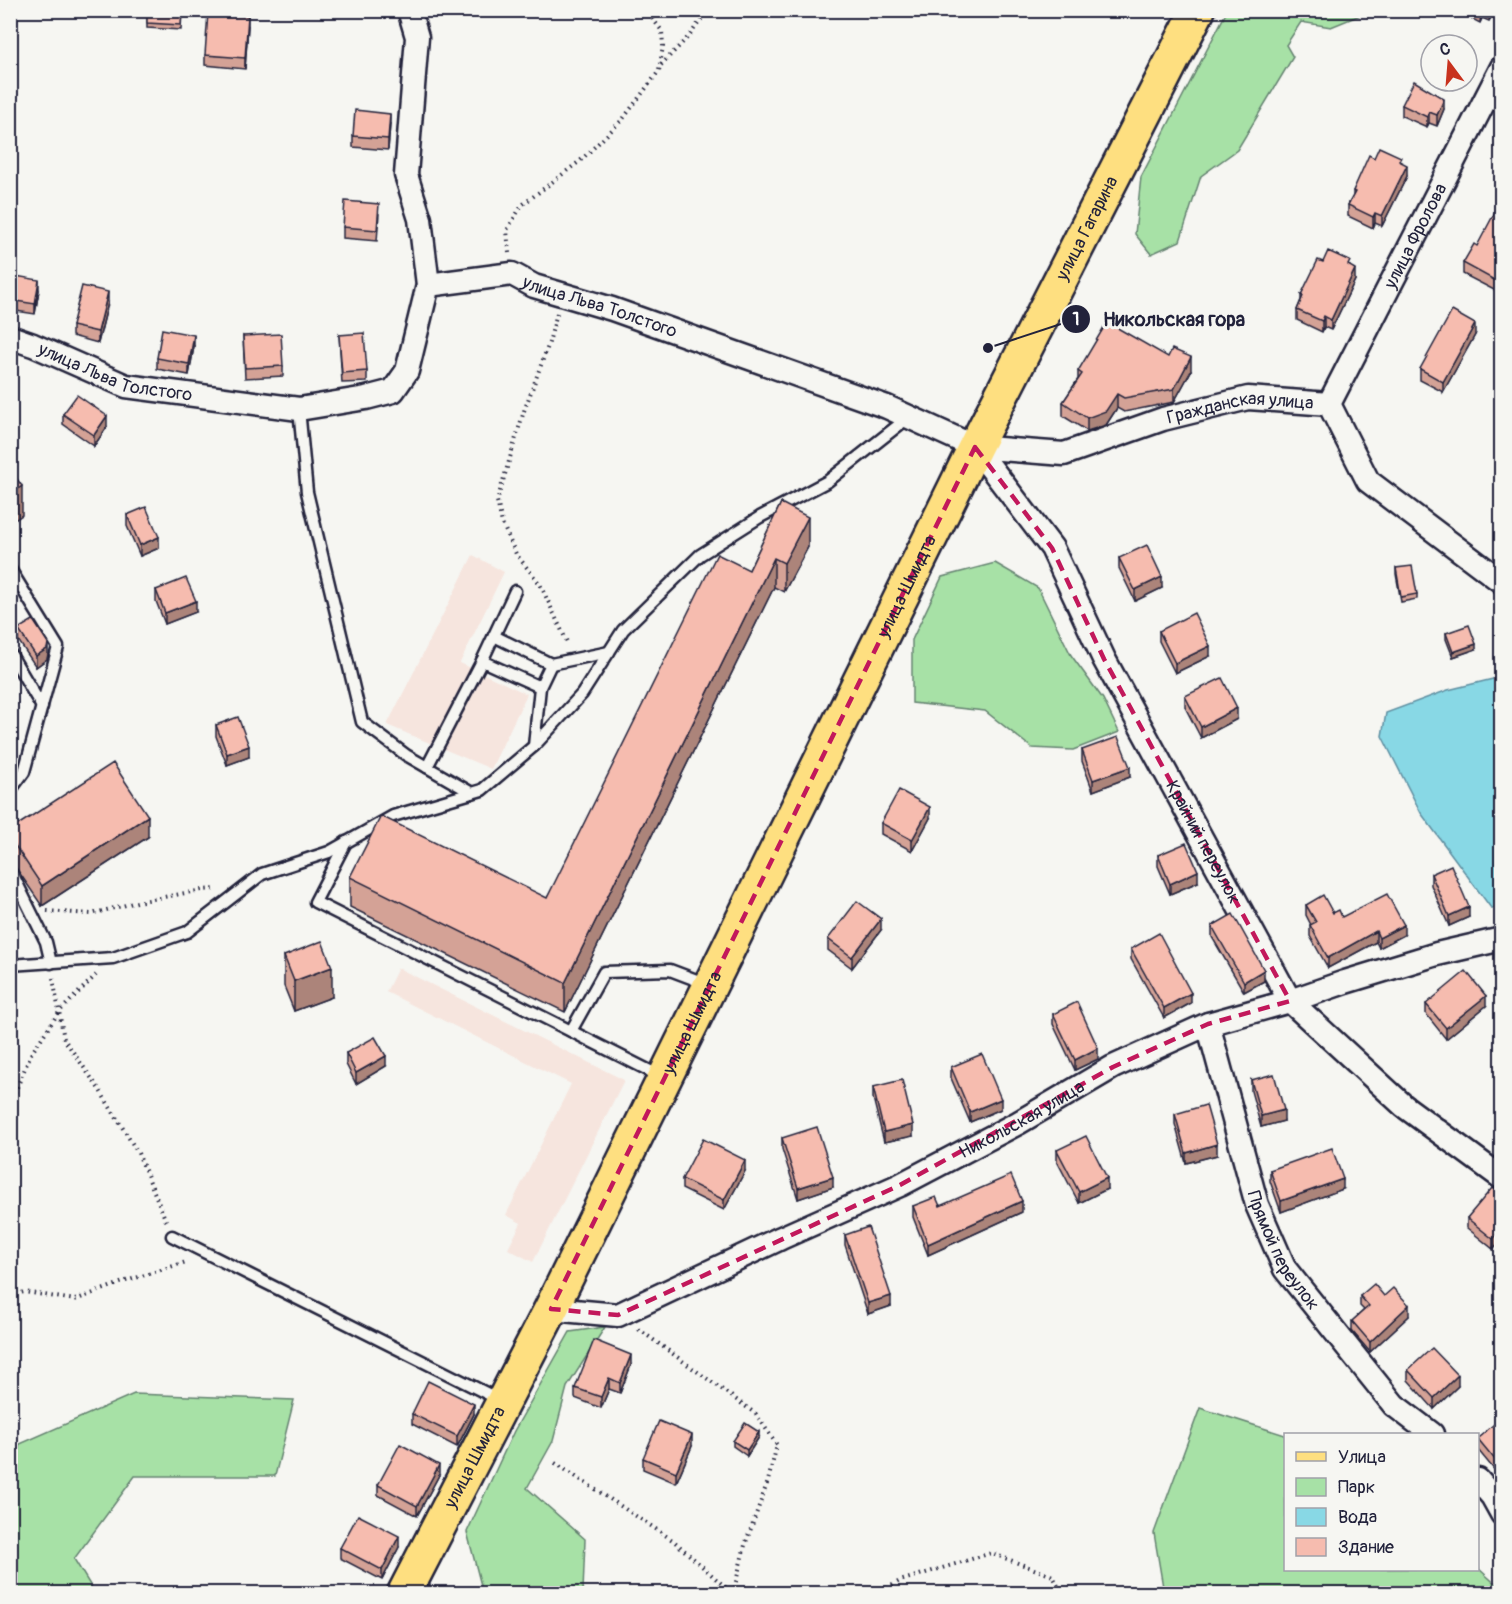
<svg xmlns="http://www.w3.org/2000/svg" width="1512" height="1604" viewBox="0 0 1512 1604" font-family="Pangolin,sans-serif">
	<rect width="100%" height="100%" fill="#f6f6f2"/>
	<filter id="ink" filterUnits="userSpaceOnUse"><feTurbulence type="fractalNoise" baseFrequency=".0167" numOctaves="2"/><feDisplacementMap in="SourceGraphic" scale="12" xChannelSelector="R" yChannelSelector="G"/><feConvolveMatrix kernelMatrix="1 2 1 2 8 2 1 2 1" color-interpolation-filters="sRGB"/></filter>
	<g filter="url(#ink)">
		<!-- built -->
		<g fill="#f6e5de">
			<polygon points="473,555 504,572 460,663 527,694 491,769 387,725"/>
			<polygon points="398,968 624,1080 533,1262 508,1249 521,1223 506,1215 571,1084 386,992"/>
		</g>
		<!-- green -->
		<g fill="#a7e1a6" stroke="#648270" stroke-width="1.5">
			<polygon points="1227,11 1370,11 1331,27 1301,22 1286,45 1293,57 1237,150 1201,176 1180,241 1151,254 1135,234 1141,177"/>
			<polygon points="995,563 1038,588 1071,655 1103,699 1119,732 1073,750 1032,748 985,711 912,703 912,640 942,577"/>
			<polygon points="605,1327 567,1387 553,1441 527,1488 585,1539 583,1592 582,1594 483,1593 467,1532 514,1431 570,1332"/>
			<polygon points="134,1394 294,1400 275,1476 135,1476 74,1559 95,1593 11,1593 11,1470 20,1444"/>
			<polygon points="1200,1408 1285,1435 1286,1570 1478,1568 1501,1589 1501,1593 1164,1593 1154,1533"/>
		</g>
		<!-- water -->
		<polygon fill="#88d8e5" stroke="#5f8fa1" stroke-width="1.5" points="1501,677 1502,908 1491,908 1421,813 1382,736 1386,713 1448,690"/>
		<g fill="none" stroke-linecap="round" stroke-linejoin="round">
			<defs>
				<g id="lane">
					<polyline points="299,409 307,492 362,722 406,755 472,793"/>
					<polyline points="10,569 58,647 24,772 10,791"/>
					<polyline points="494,636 551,664 540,687"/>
					<polyline points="10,653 42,707"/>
					<polyline points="482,661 515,591"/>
					<polyline points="551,664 609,652"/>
					<polyline points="427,767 482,661 540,687 534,746"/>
					<polyline points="346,842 315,902 662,1077"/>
					<polyline points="10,869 46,942 51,963"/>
					<polyline points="10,965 113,958 187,932 262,874 329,852 393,816 482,790 534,746 582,694 623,630 700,555 760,517 828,481 909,417"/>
					<polyline points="571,1031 604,972 670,970 707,984"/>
					<polyline points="172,1236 500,1400"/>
				</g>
				<g id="street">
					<polyline points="409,10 417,37 406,175 420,219 428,285"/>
					<path id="s1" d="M10 337 33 345 126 386 299 409 366 398 393 391 407 371 428 285 512 274 534 286 612 309 887 407 975 447 1064 454 1163 419 1248 398 1329 404 1368 481 1502 582"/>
					<path id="s2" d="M1329 404 1502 67"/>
					<path id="s3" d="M975 447 1052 548 1104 659 1290 1001 1404 1106 1502 1178"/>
					<path id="s4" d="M1208 1024 1257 1205 1285 1269 1394 1405 1432 1434"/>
					<path id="s5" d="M551 1309 618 1315 781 1238 900 1185 1018 1123 1113 1067 1208 1024 1290 1001 1345 982 1437 954 1502 939"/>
					<polyline points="1478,1480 1492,1496 1502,1514"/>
				</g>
				<g id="primary">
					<path id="s6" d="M404 1594 551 1309 975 447 1198 10"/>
				</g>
			</defs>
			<!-- lane casing -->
			<use href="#lane" stroke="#22223b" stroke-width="15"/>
			<!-- street casing -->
			<use href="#street" stroke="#22223b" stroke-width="27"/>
			<!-- primary casing -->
			<use href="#primary" stroke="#22223b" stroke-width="38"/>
			<!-- path -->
			<g stroke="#22223b" stroke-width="4" stroke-dasharray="1.5 4.5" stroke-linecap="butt">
				<polyline points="661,65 690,35 705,14 717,10"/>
				<polyline points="509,253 507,230 522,205 580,161 623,119 659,71 663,46 662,31 646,10"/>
				<polyline points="557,313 548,346 524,411 497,501 502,523 516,554 540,584 568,644"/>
				<polyline points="47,911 91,914 137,902 202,890 216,889"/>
				<polyline points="53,978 64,1039 99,1089 138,1153 166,1221"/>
				<polyline points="10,1104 31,1054 59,1012 96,975"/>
				<polyline points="10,1295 25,1292 75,1300 126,1281 186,1262"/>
				<polyline points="555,1463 674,1541 733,1594 745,1545 768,1481 777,1445 756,1414 637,1328"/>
				<polyline points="876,1594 900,1581 991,1553 1053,1576 1062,1594"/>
			</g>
			<!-- lane -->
			<use href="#lane" stroke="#f6f6f2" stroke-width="10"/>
			<!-- street -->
			<use href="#street" stroke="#f6f6f2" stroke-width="22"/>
			<!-- primary -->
			<use href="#primary" stroke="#fedf80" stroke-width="33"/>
		</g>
		<!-- wall -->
		<g fill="#d4a296" stroke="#22223b" stroke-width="1.5">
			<polygon points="147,10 182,10 181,30 147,28"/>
			<polygon points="1455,10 1495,10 1489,21 1482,18 1480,23"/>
			<polygon points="248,26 245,69 205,65 205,55"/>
			<polygon points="1402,105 1444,109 1437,126 1429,123 1427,127 1402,116"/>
			<polygon points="390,124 388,150 353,147 353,136"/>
			<polygon points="1374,158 1401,163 1407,176 1382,226 1375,223 1373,228 1348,216 1348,205 1353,196 1353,191"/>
			<polygon points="379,214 377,241 343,238 343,227"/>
			<polygon points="1502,216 1502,281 1496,291 1463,274 1463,263"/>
			<polygon points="1323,262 1350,266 1355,280 1331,330 1324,327 1322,332 1297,320 1297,310 1301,300 1301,295"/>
			<polygon points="10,275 39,290 35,314 10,310"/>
			<polygon points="108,303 98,343 72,336 72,326"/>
			<polygon points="339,335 367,371 367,382 342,383"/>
			<polygon points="1475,335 1443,392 1420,380 1420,369"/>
			<polygon points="243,336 283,366 283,376 245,378"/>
			<polygon points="194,346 189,375 157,369 157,358"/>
			<polygon points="1078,371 1191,371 1174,402 1124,412 1117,408 1106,425 1087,431 1063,416 1063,402 1078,379"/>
			<polygon points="63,414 107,427 94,446 63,424"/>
			<polygon points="781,503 808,547 784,592 774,587 565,1012 350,907 350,877 547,898 749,570"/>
			<polygon points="127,515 159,548 140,556 127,526"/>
			<polygon points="1119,558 1162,588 1135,601 1119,568"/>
			<polygon points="1396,568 1417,594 1417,599 1401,602 1396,574"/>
			<polygon points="156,590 196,612 165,624 156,601"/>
			<polygon points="18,629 48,654 47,659 36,667 18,640"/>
			<polygon points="1159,631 1210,656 1175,673 1159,641"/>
			<polygon points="1446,633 1476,649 1453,657 1446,639"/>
			<polygon points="1185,696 1237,719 1201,738 1185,707"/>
			<polygon points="216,725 249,757 227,765 216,736"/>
			<polygon points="1082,750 1130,777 1093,791 1082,761"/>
			<polygon points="930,818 912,851 881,834 881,823"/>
			<polygon points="10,830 148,837 42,906 10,859"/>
			<polygon points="1158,855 1198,882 1170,894 1158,866"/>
			<polygon points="1431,874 1469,917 1449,926 1431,885"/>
			<polygon points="1306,905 1333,913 1342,917 1404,935 1379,948 1376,942 1328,968 1310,936 1310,925 1311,925 1306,915"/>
			<polygon points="1212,926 1264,981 1244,992 1212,937"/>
			<polygon points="881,930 852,968 828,950 828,939"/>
			<polygon points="1131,949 1191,1003 1164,1018 1131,959"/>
			<polygon points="284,956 332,997 294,1011 284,986"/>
			<polygon points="1426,1004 1486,1006 1446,1039 1426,1014"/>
			<polygon points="1053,1014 1098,1059 1075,1070 1053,1024"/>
			<polygon points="346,1053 386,1066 356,1084 346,1064"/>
			<polygon points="951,1067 1001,1109 970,1122 951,1078"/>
			<polygon points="1251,1080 1284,1121 1261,1127 1251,1091"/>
			<polygon points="873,1087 913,1136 884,1142 873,1098"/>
			<polygon points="1175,1114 1217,1155 1186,1163 1175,1124"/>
			<polygon points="782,1138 833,1187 798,1199 782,1149"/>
			<polygon points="1057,1150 1107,1189 1079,1203 1057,1161"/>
			<polygon points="1270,1170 1343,1189 1281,1212 1270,1181"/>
			<polygon points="745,1171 724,1210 682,1189 682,1179"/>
			<polygon points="1502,1196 1493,1249 1467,1228 1467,1218"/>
			<polygon points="913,1206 940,1206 1022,1212 928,1255 913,1217"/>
			<polygon points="845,1235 891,1306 868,1314 845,1245"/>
			<polygon points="1360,1296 1384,1296 1409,1316 1370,1352 1352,1331 1352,1321 1364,1310 1360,1306"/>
			<polygon points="631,1365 620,1393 609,1389 601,1408 575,1398 575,1388"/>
			<polygon points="1408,1370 1458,1386 1434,1409 1408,1380"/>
			<polygon points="412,1414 474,1414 457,1447 412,1424"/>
			<polygon points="1502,1421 1501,1478 1478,1450 1478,1438"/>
			<polygon points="759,1437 747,1456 733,1446 733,1441"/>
			<polygon points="692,1446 676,1483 643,1469 643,1458"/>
			<polygon points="439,1475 417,1516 378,1495 378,1485"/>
			<polygon points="399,1547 382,1580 340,1558 340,1548"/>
		</g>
		<!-- shaded-wall -->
		<g fill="#ac847a" stroke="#22223b" stroke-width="1.5">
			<polygon points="1481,10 1482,10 1482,18 1480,23"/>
			<polygon points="1490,10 1495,10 1489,21"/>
			<polygon points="248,16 248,26 245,69 245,58"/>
			<polygon points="1444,99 1444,109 1437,126 1437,115"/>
			<polygon points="1429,112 1429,123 1427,127 1427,117"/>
			<polygon points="390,114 390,124 388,150 388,139"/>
			<polygon points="1407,165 1407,176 1382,226 1382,216"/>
			<polygon points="1375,213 1375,223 1373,228 1373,217"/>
			<polygon points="1355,269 1355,280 1331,330 1331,320"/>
			<polygon points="1502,271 1502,281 1496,291 1496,281"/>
			<polygon points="39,280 39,290 35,314 35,304"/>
			<polygon points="108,292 108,303 98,343 98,332"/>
			<polygon points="1324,316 1324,327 1322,332 1322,321"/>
			<polygon points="1475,324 1475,335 1443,392 1443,382"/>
			<polygon points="194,335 194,346 189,375 189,364"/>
			<polygon points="1191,357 1191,371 1174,402 1174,389"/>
			<polygon points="1117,394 1117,408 1106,425 1087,431 1087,418"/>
			<polygon points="107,416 107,427 94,446 94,435"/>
			<polygon points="22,486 22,515 10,523 10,494"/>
			<polygon points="808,517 808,547 784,592 784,563"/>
			<polygon points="159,537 159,548 140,556 140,545"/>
			<polygon points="774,558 774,587 565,1012 565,983"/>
			<polygon points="1162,577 1162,588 1135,601 1135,590"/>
			<polygon points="196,601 196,612 165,624 165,613"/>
			<polygon points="48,643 48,654 47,659 36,667 36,656"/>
			<polygon points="1476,644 1476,649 1453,657 1453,652"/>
			<polygon points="1210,646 1210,656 1175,673 1175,663"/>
			<polygon points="1237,708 1237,719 1201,738 1201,727"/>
			<polygon points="15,733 15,762 10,765 10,736"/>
			<polygon points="249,746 249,757 227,765 227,754"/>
			<polygon points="1130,767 1130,777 1093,791 1093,780"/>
			<polygon points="930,807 930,818 912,851 912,840"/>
			<polygon points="148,816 148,837 42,906 42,886"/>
			<polygon points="1198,871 1198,882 1170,894 1170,884"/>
			<polygon points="1469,907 1469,917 1449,926 1449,916"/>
			<polygon points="881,919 881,930 852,968 852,957"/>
			<polygon points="1404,925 1404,935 1379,948 1379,938"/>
			<polygon points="1376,931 1376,942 1328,968 1328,958"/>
			<polygon points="332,967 332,997 294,1011 294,981"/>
			<polygon points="1264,970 1264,981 1244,992 1244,982"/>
			<polygon points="1191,993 1191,1003 1164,1018 1164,1008"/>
			<polygon points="1486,996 1486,1006 1446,1039 1446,1028"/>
			<polygon points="1098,1048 1098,1059 1075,1070 1075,1060"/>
			<polygon points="386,1056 386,1066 356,1084 356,1073"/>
			<polygon points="1001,1099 1001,1109 970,1122 970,1112"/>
			<polygon points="1284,1110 1284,1121 1261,1127 1261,1116"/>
			<polygon points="913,1125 913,1136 884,1142 884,1132"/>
			<polygon points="1217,1144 1217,1155 1186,1163 1186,1153"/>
			<polygon points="745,1160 745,1171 724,1210 724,1200"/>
			<polygon points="833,1177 833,1187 798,1199 798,1188"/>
			<polygon points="1107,1178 1107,1189 1079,1203 1079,1192"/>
			<polygon points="1343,1179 1343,1189 1281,1212 1281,1201"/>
			<polygon points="1022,1201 1022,1212 928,1255 928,1244"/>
			<polygon points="1502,1228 1502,1239 1493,1249 1493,1239"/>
			<polygon points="891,1296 891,1306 868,1314 868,1303"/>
			<polygon points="1409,1305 1409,1316 1370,1352 1370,1342"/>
			<polygon points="631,1355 631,1365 620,1393 620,1383"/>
			<polygon points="1458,1375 1458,1386 1434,1409 1434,1398"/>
			<polygon points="609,1378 609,1389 601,1408 601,1397"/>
			<polygon points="474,1404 474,1414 457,1447 457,1436"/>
			<polygon points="759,1432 759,1437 747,1456 747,1450"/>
			<polygon points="692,1435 692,1446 676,1483 676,1472"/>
			<polygon points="439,1465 439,1475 417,1516 417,1506"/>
			<polygon points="399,1536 399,1547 382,1580 382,1570"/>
		</g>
		<!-- building -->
		<g fill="#f6bcaf" stroke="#22223b" stroke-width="1.5">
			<polygon points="147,10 182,10 181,25 147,23"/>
			<polygon points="208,12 248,16 245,58 205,55"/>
			<polygon points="1414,81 1444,99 1437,115 1429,112 1427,117 1402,105"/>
			<polygon points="355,110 390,114 388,139 353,136"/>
			<polygon points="1379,147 1401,157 1399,161 1407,165 1382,216 1375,213 1373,217 1348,205 1355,192 1353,191 1369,155 1374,158"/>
			<polygon points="345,201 379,204 377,230 343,227"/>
			<polygon points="1495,212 1502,216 1502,271 1496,281 1463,263 1474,244 1477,246"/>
			<polygon points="1328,251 1350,261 1348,265 1355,269 1331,320 1324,316 1322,321 1297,310 1303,296 1301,295 1318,260 1323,262"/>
			<polygon points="10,275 39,280 35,304 10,300"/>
			<polygon points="82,286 108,292 98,332 72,326"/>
			<polygon points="1452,311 1475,324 1443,382 1420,369"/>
			<polygon points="1107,322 1168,357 1172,349 1191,357 1174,389 1124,398 1117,394 1106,411 1087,418 1063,402 1082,374 1078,371"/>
			<polygon points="162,329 194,335 189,364 157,358"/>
			<polygon points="364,333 367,371 342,373 339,335"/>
			<polygon points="281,334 283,366 245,368 243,336"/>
			<polygon points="77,395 107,416 94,435 63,414"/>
			<polygon points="10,469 22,486 10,494"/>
			<polygon points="781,503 808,517 784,563 774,558 565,983 350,877 381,816 547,898 717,554 749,570"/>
			<polygon points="146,507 159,537 140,545 127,515"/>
			<polygon points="1147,545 1162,577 1135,590 1119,558"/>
			<polygon points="1412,566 1417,594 1401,597 1396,568"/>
			<polygon points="186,578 196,601 165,613 156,590"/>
			<polygon points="1194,613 1210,646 1175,663 1159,631"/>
			<polygon points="33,620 48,643 47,649 36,656 18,629"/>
			<polygon points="1469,625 1476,644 1453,652 1446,633"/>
			<polygon points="1222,678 1237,708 1201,727 1185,696"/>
			<polygon points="238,717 249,746 227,754 216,725"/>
			<polygon points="10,726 15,733 10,736"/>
			<polygon points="1118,737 1130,767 1093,780 1082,750"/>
			<polygon points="113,763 148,816 42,886 10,838 10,830"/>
			<polygon points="899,790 930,807 912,840 881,823"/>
			<polygon points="1186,843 1198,871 1170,884 1158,855"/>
			<polygon points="1451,865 1469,907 1449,916 1431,874"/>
			<polygon points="1387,894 1404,925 1379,938 1376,931 1328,958 1310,925 1316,922 1306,905 1323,895 1333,913 1339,910 1342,917"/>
			<polygon points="857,901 881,919 852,957 828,939"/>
			<polygon points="1233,914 1264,970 1244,982 1212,926"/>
			<polygon points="1159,933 1191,993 1164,1008 1131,949"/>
			<polygon points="322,941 332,967 294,981 284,956"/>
			<polygon points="1466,971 1486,996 1446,1028 1426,1004"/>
			<polygon points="1077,1002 1098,1048 1075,1060 1053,1014"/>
			<polygon points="375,1037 386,1056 356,1073 346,1053"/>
			<polygon points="982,1054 1001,1099 970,1112 951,1067"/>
			<polygon points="1274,1074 1284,1110 1261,1116 1251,1080"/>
			<polygon points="902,1080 913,1125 884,1132 873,1087"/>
			<polygon points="1206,1105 1217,1144 1186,1153 1175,1114"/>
			<polygon points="817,1127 833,1177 798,1188 782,1138"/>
			<polygon points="1086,1136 1107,1178 1079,1192 1057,1150"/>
			<polygon points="703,1139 745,1160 724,1200 682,1179"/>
			<polygon points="1332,1148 1343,1179 1281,1201 1270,1170"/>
			<polygon points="1011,1175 1022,1201 928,1244 913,1206 936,1197 940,1206"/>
			<polygon points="1492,1188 1502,1196 1502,1228 1493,1239 1467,1218"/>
			<polygon points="868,1227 891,1296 868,1303 845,1235"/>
			<polygon points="1374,1284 1384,1296 1393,1288 1409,1305 1370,1342 1352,1321 1369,1306 1360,1296"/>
			<polygon points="594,1340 631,1355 620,1383 609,1378 601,1397 575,1388"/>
			<polygon points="1432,1348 1458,1375 1434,1398 1408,1370"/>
			<polygon points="428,1381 474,1404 457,1436 412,1414"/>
			<polygon points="1500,1419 1502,1421 1501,1467 1478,1439 1478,1438"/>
			<polygon points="659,1421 692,1435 676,1472 643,1458"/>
			<polygon points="745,1423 759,1432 747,1450 733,1441"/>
			<polygon points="400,1444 439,1465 417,1506 378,1485"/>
			<polygon points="358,1515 399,1536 382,1570 340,1548"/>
		</g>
	</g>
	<!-- marked area -->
	<path fill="none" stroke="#c2185b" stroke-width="4.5" stroke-dasharray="12 8" stroke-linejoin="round" d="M975 447 1052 548 1104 659 1290 1001 1208 1024 1113 1067 900 1185 618 1315 551 1309Z"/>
	<g text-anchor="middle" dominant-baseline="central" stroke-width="6" stroke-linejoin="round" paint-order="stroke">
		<!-- street labels -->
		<g font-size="18" fill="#22223b" stroke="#f6f6f2">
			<text stroke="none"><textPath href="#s6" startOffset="1527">улица Гагарина</textPath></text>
			<text stroke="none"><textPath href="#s2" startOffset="189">улица Фролова</textPath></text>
			<text stroke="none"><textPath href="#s1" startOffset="688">улица Льва Толстого</textPath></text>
			<text stroke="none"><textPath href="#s1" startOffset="112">улица Льва Толстого</textPath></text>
			<text stroke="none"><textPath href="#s1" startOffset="1362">Гражданская улица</textPath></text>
			<text stroke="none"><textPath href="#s6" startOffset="1126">улица Шмидта</textPath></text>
			<text stroke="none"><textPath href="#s3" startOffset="458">Крайний переулок</textPath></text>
			<text stroke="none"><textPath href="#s6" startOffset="640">улица Шмидта</textPath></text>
			<text stroke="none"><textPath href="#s5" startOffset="516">Никольская улица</textPath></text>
			<text stroke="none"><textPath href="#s4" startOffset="240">Прямой переулок</textPath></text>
			<text stroke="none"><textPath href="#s6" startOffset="154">улица Шмидта</textPath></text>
		</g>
	</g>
	<!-- callouts -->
	<path fill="none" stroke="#22223b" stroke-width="2" d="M988 348L1076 319"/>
	<g fill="#22223b" stroke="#f6f6f2" stroke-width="2">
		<circle cx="988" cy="348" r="6"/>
		<circle cx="1076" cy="319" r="15"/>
	</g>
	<g font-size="18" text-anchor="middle" font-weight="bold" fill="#fff">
		<text x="1076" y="325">1</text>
	</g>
	<g font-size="20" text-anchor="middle" font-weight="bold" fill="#22223b" stroke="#f6f6f2" stroke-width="6" stroke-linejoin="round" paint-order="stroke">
		<text x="1174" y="326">Никольская гора</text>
	</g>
	<!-- margin -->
	<rect width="1512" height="1604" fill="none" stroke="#f6f6f2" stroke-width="36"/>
	<rect x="18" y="18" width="1476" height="1568" fill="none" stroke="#22223b" stroke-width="2" filter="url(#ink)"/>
	<!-- legend -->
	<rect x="1284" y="1433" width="195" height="138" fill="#f6f6f2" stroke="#a1a1a9" stroke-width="1.5"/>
	<rect x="1296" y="1452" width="30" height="9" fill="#fedf80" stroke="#a1a1a9" stroke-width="1.5"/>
	<text x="1338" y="1463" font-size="18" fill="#22223b">Улица</text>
	<rect x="1296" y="1478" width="30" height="18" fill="#a7e1a6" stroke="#a1a1a9" stroke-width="1.5"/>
	<text x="1338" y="1493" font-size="18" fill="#22223b">Парк</text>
	<rect x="1296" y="1508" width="30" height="18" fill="#88d8e5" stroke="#a1a1a9" stroke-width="1.5"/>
	<text x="1338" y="1523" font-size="18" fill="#22223b">Вода</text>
	<rect x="1296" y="1538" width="30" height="18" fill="#f6bcaf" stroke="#a1a1a9" stroke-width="1.5"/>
	<text x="1338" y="1553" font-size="18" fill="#22223b">Здание</text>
	<!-- north arrow -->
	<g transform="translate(1449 63) rotate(344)"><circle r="28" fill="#f6f6f2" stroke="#a1a1a9" stroke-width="1.5"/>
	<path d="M0-4.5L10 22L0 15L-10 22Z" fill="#c8321e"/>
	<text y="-9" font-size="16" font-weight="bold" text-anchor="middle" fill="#22223b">С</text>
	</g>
</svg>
